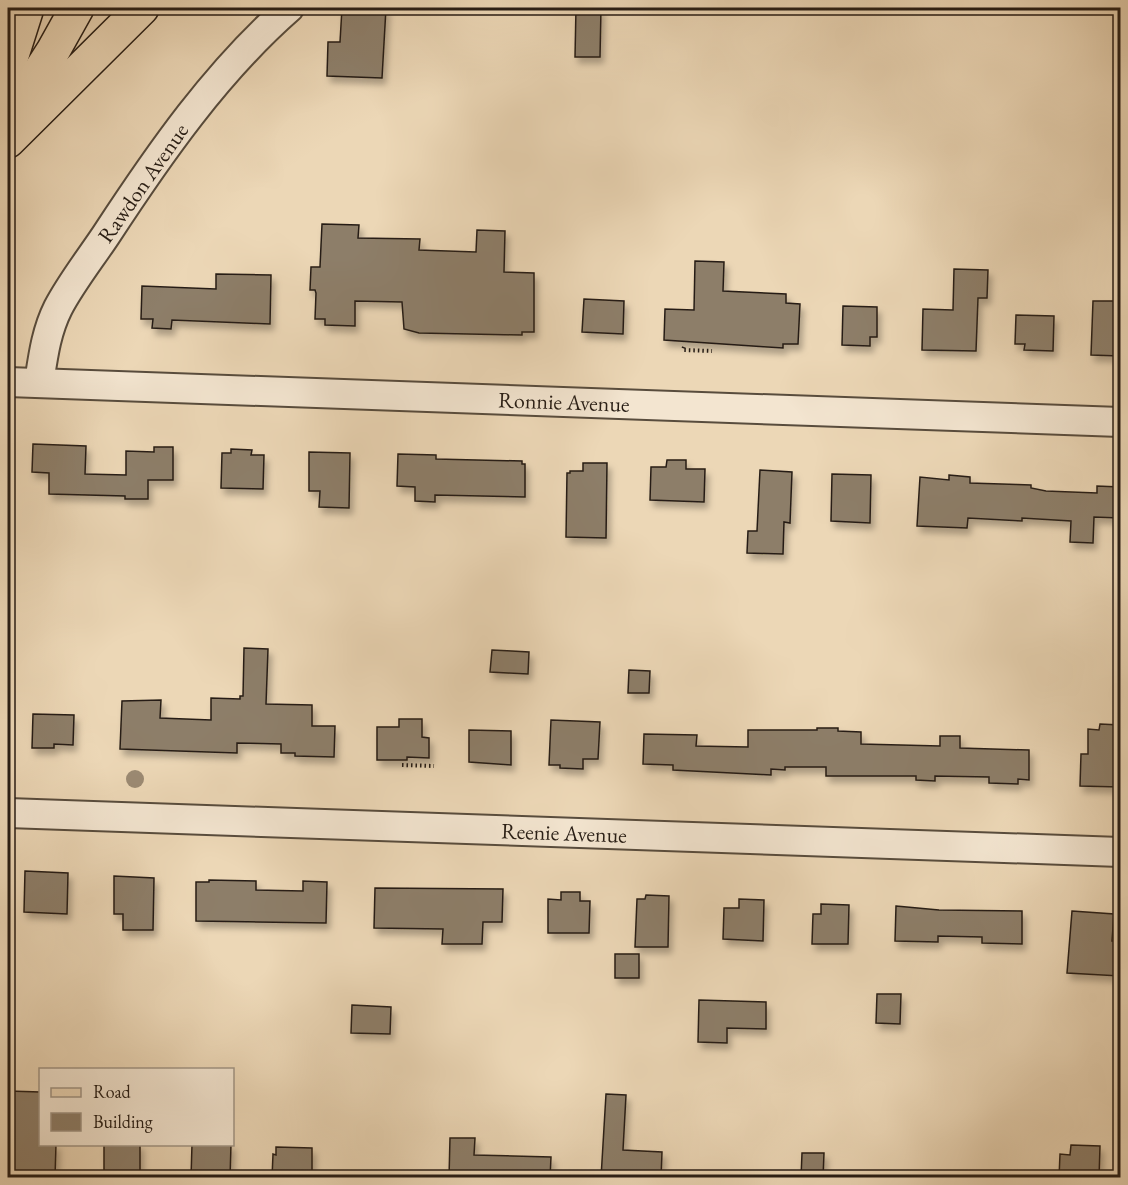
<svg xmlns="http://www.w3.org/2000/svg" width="1128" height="1185" viewBox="0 0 1128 1185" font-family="'EB Garamond',serif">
	<defs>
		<filter id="shadow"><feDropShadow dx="3.5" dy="6" stdDeviation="3" flood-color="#0004"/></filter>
	</defs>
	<rect width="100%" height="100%" fill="#ecd7b6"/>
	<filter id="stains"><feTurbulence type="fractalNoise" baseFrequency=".00333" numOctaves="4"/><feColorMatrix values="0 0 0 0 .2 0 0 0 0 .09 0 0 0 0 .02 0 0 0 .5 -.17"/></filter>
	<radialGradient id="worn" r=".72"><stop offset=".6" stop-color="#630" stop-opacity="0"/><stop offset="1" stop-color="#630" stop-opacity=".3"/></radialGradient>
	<!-- building -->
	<g fill="#8d7e69" stroke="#271d15" stroke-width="1.5" filter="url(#shadow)">
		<polygon points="342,8 386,8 382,78 327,76 328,42 340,42"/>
		<polygon points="576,8 601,8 600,57 575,57"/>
		<polygon points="322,224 359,225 358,238 420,239 419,250 476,252 477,230 505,231 504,272 534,273 534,332 522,332 522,335 419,333 404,329 402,302 355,301 355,326 325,325 325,319 315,319 316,293 315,290 310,290 311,267 320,267"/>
		<polygon points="695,261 724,262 723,291 786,294 786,303 800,304 798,344 783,344 783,348 664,340 665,309 694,310"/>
		<polygon points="954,269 988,270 987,298 978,298 976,351 922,350 923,309 953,310"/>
		<polygon points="216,274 271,275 270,324 172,320 171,329 152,328 153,319 141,319 142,286 216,289"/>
		<polygon points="584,299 624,301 623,334 582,332"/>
		<polygon points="1093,301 1120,301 1120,356 1091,355"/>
		<polygon points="843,306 877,307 877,337 870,337 870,346 842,345"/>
		<polygon points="1016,315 1054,316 1053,351 1024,350 1025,344 1015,344"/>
		<polygon points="33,444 86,446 85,474 126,475 126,451 154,452 154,447 173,447 173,480 148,480 148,499 125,499 125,496 49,494 49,473 32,472"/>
		<polygon points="231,449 252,450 251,455 264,455 263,489 221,488 222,453 231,453"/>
		<polygon points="309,452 350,453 349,508 319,507 320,491 309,491"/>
		<polygon points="398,454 436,455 436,459 522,461 522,464 525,464 525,497 435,495 435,502 415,501 415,487 397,486"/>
		<polygon points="667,460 686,460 686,469 705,469 704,502 650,500 651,467 666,467"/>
		<polygon points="583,463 607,463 606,538 566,537 567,473 570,473 570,471 583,471"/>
		<polygon points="760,470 792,472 790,523 784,522 783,554 747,553 748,531 757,531"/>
		<polygon points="832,474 871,475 870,523 831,521"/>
		<polygon points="949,475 970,477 970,483 1031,485 1031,488 1046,491 1097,493 1097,486 1120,487 1120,518 1094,517 1093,543 1070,542 1071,521 1022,518 1022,521 968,518 967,528 917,526 920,477 949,480"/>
		<polygon points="244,648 268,649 266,704 312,705 312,726 335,726 334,757 295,756 295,753 281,753 281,744 237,743 237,753 120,749 122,701 161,700 160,718 211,720 211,698 240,699 240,696 243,696"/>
		<polygon points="492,650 529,652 528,674 490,672"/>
		<polygon points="629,670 650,671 649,693 628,693"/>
		<polygon points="33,714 74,715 73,745 54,744 54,748 32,748"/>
		<polygon points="399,719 422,719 422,737 429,738 429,758 407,757 407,760 377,760 377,727 399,727"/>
		<polygon points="551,720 600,722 598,759 583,759 583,769 560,768 560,765 549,765"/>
		<polygon points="1100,724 1120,725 1120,787 1080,786 1081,754 1088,754 1088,729 1099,730"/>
		<polygon points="817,728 838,728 838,731 861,732 861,744 940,746 940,736 960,736 960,748 1029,750 1029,780 1018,779 1018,784 989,783 989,777 935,776 935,781 916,780 916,776 826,776 826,767 785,767 785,770 771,769 771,775 673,770 673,765 643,764 644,734 697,735 696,746 748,747 748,730 817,730"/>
		<polygon points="469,730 511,731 511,765 469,762"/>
		<polygon points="25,871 68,873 67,914 24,912"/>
		<polygon points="114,876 154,878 153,930 123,930 123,914 114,914"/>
		<polygon points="209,880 256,881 256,890 303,891 303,881 327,882 326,923 196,921 196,882 209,882"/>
		<polygon points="375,888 503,889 502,922 483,922 482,944 442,944 443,929 374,928"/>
		<polygon points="561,892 580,892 580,901 590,901 589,933 548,933 548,899 561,900"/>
		<polygon points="646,895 669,896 668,947 635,947 637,899 645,899"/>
		<polygon points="739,899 764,900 763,941 723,939 724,908 739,908"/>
		<polygon points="821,904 849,905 848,944 812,944 813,914 821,914"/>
		<polygon points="896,906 939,910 1022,911 1022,944 982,943 982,937 938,936 938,942 895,941"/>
		<polygon points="1072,911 1114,914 1112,941 1120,941 1120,976 1067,973"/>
		<rect x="615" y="954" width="24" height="24"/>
		<polygon points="877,994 901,994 900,1024 876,1023"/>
		<polygon points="699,1000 766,1002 766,1029 727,1028 727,1043 698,1042"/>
		<polygon points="352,1005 391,1007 390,1034 351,1033"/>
		<polygon points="8,1091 40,1092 40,1144 56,1144 55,1177 9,1176 10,1136 8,1136"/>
		<polygon points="606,1094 626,1095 623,1150 662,1152 661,1178 601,1178"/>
		<polygon points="450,1138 475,1138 474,1155 551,1157 550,1178 449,1178"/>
		<polygon points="104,1144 140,1144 140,1172 132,1172 131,1178 104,1178"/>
		<polygon points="192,1144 231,1144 230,1178 191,1178"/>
		<polygon points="1071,1145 1100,1146 1099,1178 1059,1178 1060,1154 1070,1155"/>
		<polygon points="276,1147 312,1148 312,1178 272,1178 273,1154 276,1155"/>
		<polygon points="802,1153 824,1153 823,1178 801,1178"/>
	</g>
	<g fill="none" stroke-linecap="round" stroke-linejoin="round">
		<defs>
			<g id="minor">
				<polyline points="8,382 1120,422"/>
				<path d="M39 383C43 357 46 332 58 308 71 283 90 259 106 235 159 154 216 72 289 8"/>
				<polyline points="8,813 1120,852"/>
			</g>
			<g id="primary">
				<polyline points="8,68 27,8"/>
				<polyline points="8,121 53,51 77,8"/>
			</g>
			<polyline id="motorway" points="8,141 142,8"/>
		</defs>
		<!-- minor casing -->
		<use href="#minor" stroke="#584c3d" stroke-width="32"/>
		<!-- primary casing -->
		<use href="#primary" stroke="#271d15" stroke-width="36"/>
		<!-- motorway casing -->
		<use href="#motorway" stroke="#271d15" stroke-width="36"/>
		<!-- path -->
		<g stroke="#271d15" stroke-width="4" stroke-dasharray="1.5 3" stroke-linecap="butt">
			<polyline points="684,347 683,350 712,351"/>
			<polyline points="402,765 434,766"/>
		</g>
		<!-- minor -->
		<use href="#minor" stroke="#f3e5d0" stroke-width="28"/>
		<!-- primary -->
		<use href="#primary" stroke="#ecd7b6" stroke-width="33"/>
		<!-- motorway -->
		<use href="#motorway" stroke="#ecd7b6" stroke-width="33"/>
	</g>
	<!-- trees -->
	<circle fill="#9b8a73" cx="135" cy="779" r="9"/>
	<g text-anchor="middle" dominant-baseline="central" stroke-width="6" stroke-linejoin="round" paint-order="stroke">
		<!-- street labels -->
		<g font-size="22" fill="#271d15" stroke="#f3e5d0">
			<text transform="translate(143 183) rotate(-55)">Rawdon Avenue</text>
			<text transform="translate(564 402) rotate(2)">Ronnie Avenue</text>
			<text transform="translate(564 833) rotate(2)">Reenie Avenue</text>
		</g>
	</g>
	<!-- margin -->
	<rect width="1128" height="1185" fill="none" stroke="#ecd7b6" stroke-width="30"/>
	<rect x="9" y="9" width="1110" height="1167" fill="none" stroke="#271d15" stroke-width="3"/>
	<rect x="15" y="15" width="1098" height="1155" fill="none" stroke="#271d15" stroke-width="1.5"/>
	<!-- legend -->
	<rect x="39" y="1068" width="195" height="78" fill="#f3e5d0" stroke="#a19585" stroke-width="1.5"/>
	<rect x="51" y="1088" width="30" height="9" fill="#ecd7b6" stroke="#a19585" stroke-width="1.5"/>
	<text x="93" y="1098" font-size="18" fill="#271d15">Road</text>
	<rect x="51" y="1113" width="30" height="18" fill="#8d7e69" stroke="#a19585" stroke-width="1.5"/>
	<text x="93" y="1128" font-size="18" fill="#271d15">Building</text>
	<rect width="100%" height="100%" filter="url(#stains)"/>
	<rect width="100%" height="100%" fill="url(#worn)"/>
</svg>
